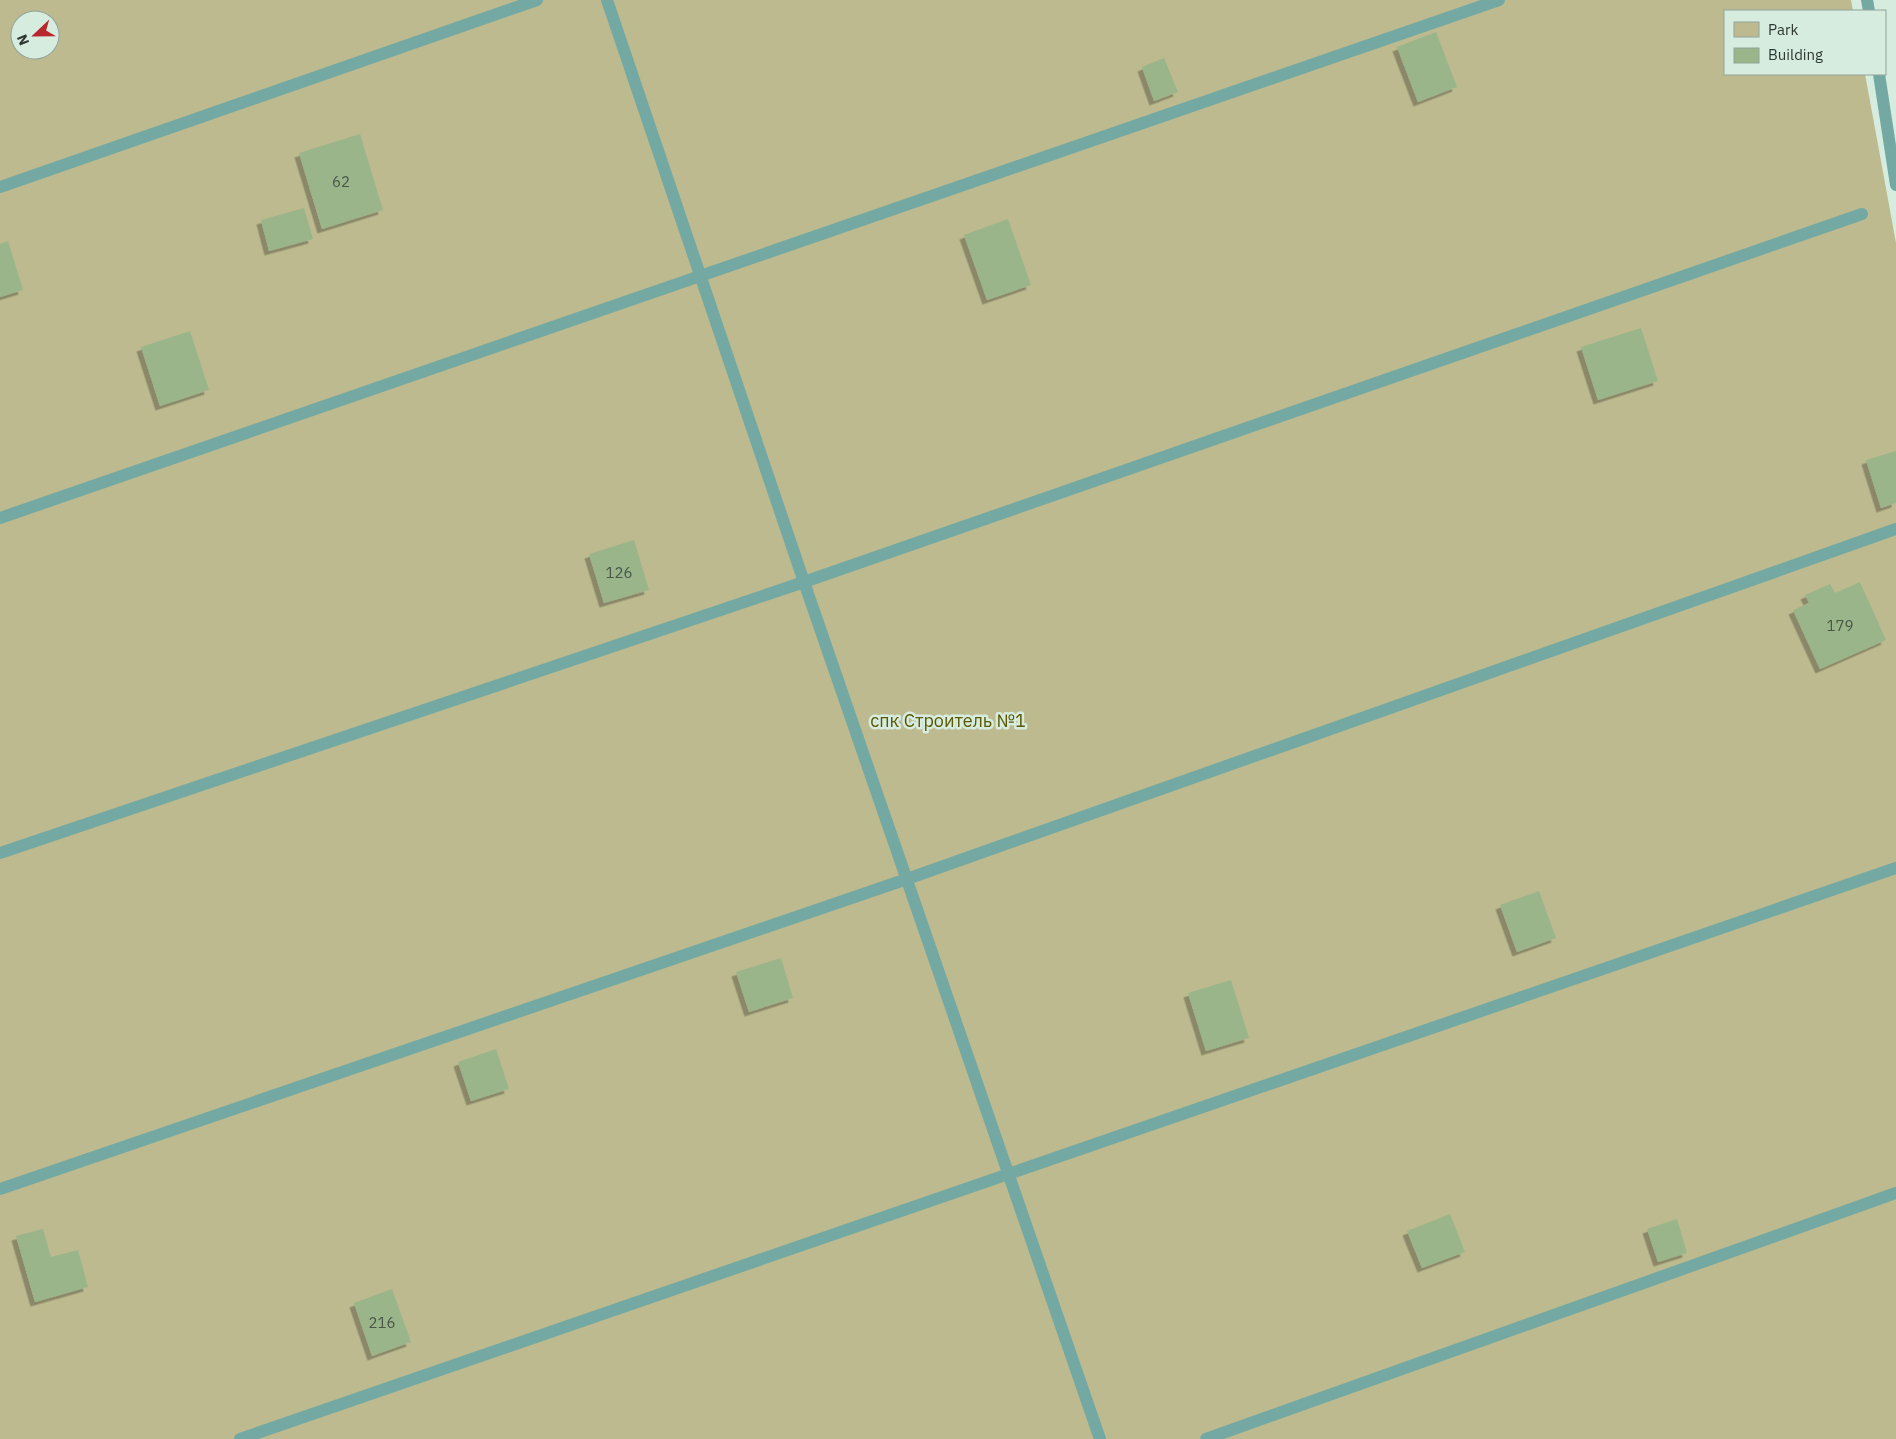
<svg xmlns="http://www.w3.org/2000/svg" width="1896" height="1439" viewBox="0 0 1896 1439" font-family="'IBM Plex Sans',sans-serif">
	<defs>
		<filter id="shadow"><feDropShadow dx="-4.5" dy="4.5" stdDeviation="0" flood-color="#0004"/></filter>
	</defs>
	<rect width="100%" height="100%" fill="#d5ecdf"/>
	<!-- green -->
	<path fill="#bcba8e" fill-rule="evenodd" d="M0 0H1851L1853 11H1725V74H1865L1896 243V1439H0ZM20 20H50V50H20Z"/>
	<!-- building -->
	<g fill="#9bb58a" filter="url(#shadow)">
		<polygon points="1436,32 1457,87 1418,102 1397,47"/>
		<polygon points="1164,58 1178,92 1154,101 1142,67"/>
		<polygon points="360,134 383,210 322,229 299,153"/>
		<polygon points="304,208 313,239 269,251 261,220"/>
		<polygon points="1008,219 1031,285 987,300 964,235"/>
		<polygon points="8,241 23,290 0,297 0,244"/>
		<polygon points="1641,328 1658,381 1598,400 1581,347"/>
		<polygon points="190,331 209,390 160,406 141,347"/>
		<polygon points="1896,451 1896,503 1881,508 1866,460"/>
		<polygon points="634,540 649,590 604,603 589,554"/>
		<polygon points="1860,582 1886,640 1820,669 1793,610 1809,603 1805,595 1830,584 1835,593"/>
		<polygon points="1539,891 1556,938 1517,952 1500,905"/>
		<polygon points="781,958 793,998 749,1012 736,972"/>
		<polygon points="1231,980 1249,1038 1206,1051 1188,993"/>
		<polygon points="496,1049 509,1089 471,1101 458,1062"/>
		<polygon points="1450,1214 1465,1252 1422,1268 1407,1231"/>
		<polygon points="1677,1219 1687,1253 1658,1262 1647,1229"/>
		<polygon points="43,1229 51,1257 78,1250 88,1287 35,1302 16,1236"/>
		<polygon points="392,1289 411,1342 372,1356 354,1303"/>
	</g>
	<g fill="none" stroke-linecap="round" stroke-linejoin="round">
		<!-- lane -->
		<g stroke="#74a9a3" stroke-width="12">
			<polyline points="607,0 804,582 1100,1439"/>
			<polyline points="1867,0 1869,11"/>
			<polyline points="1879,74 1896,185"/>
			<polyline points="0,187 537,0"/>
			<polyline points="0,518 1499,0"/>
			<polyline points="0,853 804,582 1862,214"/>
			<polyline points="0,1189 907,879 1896,529"/>
			<polyline points="240,1439 1896,868"/>
			<polyline points="1206,1439 1896,1193"/>
		</g>
	</g>
	<g text-anchor="middle" dominant-baseline="central" stroke-width="5" stroke-linejoin="round" paint-order="stroke">
		<!-- number labels -->
		<g font-size="15" fill="#495648">
			<text x="341" y="181">62</text>
			<text x="619" y="572">126</text>
			<text x="1840" y="625">179</text>
			<text x="382" y="1322">216</text>
		</g>
		<!-- park labels -->
		<g font-size="18" fill="#5c5700" stroke="#d5ecdf">
			<text x="948" y="720">спк Строитель №1</text>
		</g>
	</g>
	<!-- legend -->
	<rect x="1724" y="10" width="162" height="65" fill="#d5ecdf" stroke="#92a49a"/>
	<rect x="1734" y="22" width="25" height="15" fill="#bcba8e" stroke="#92a49a"/>
	<text x="1768" y="35" font-size="15" fill="#2e3732">Park</text>
	<rect x="1734" y="48" width="25" height="15" fill="#9bb58a" stroke="#92a49a"/>
	<text x="1768" y="60" font-size="15" fill="#2e3732">Building</text>
	<!-- north arrow -->
	<g transform="translate(35 35) rotate(248)"><circle r="24" fill="#d5ecdf" stroke="#92a49a"/>
	<path d="M0-4L9 19L0 12L-9 19Z" fill="#b7272d"/>
	<text y="-8" font-size="14" font-weight="bold" text-anchor="middle" fill="#2e3732">N</text>
	</g>
</svg>
